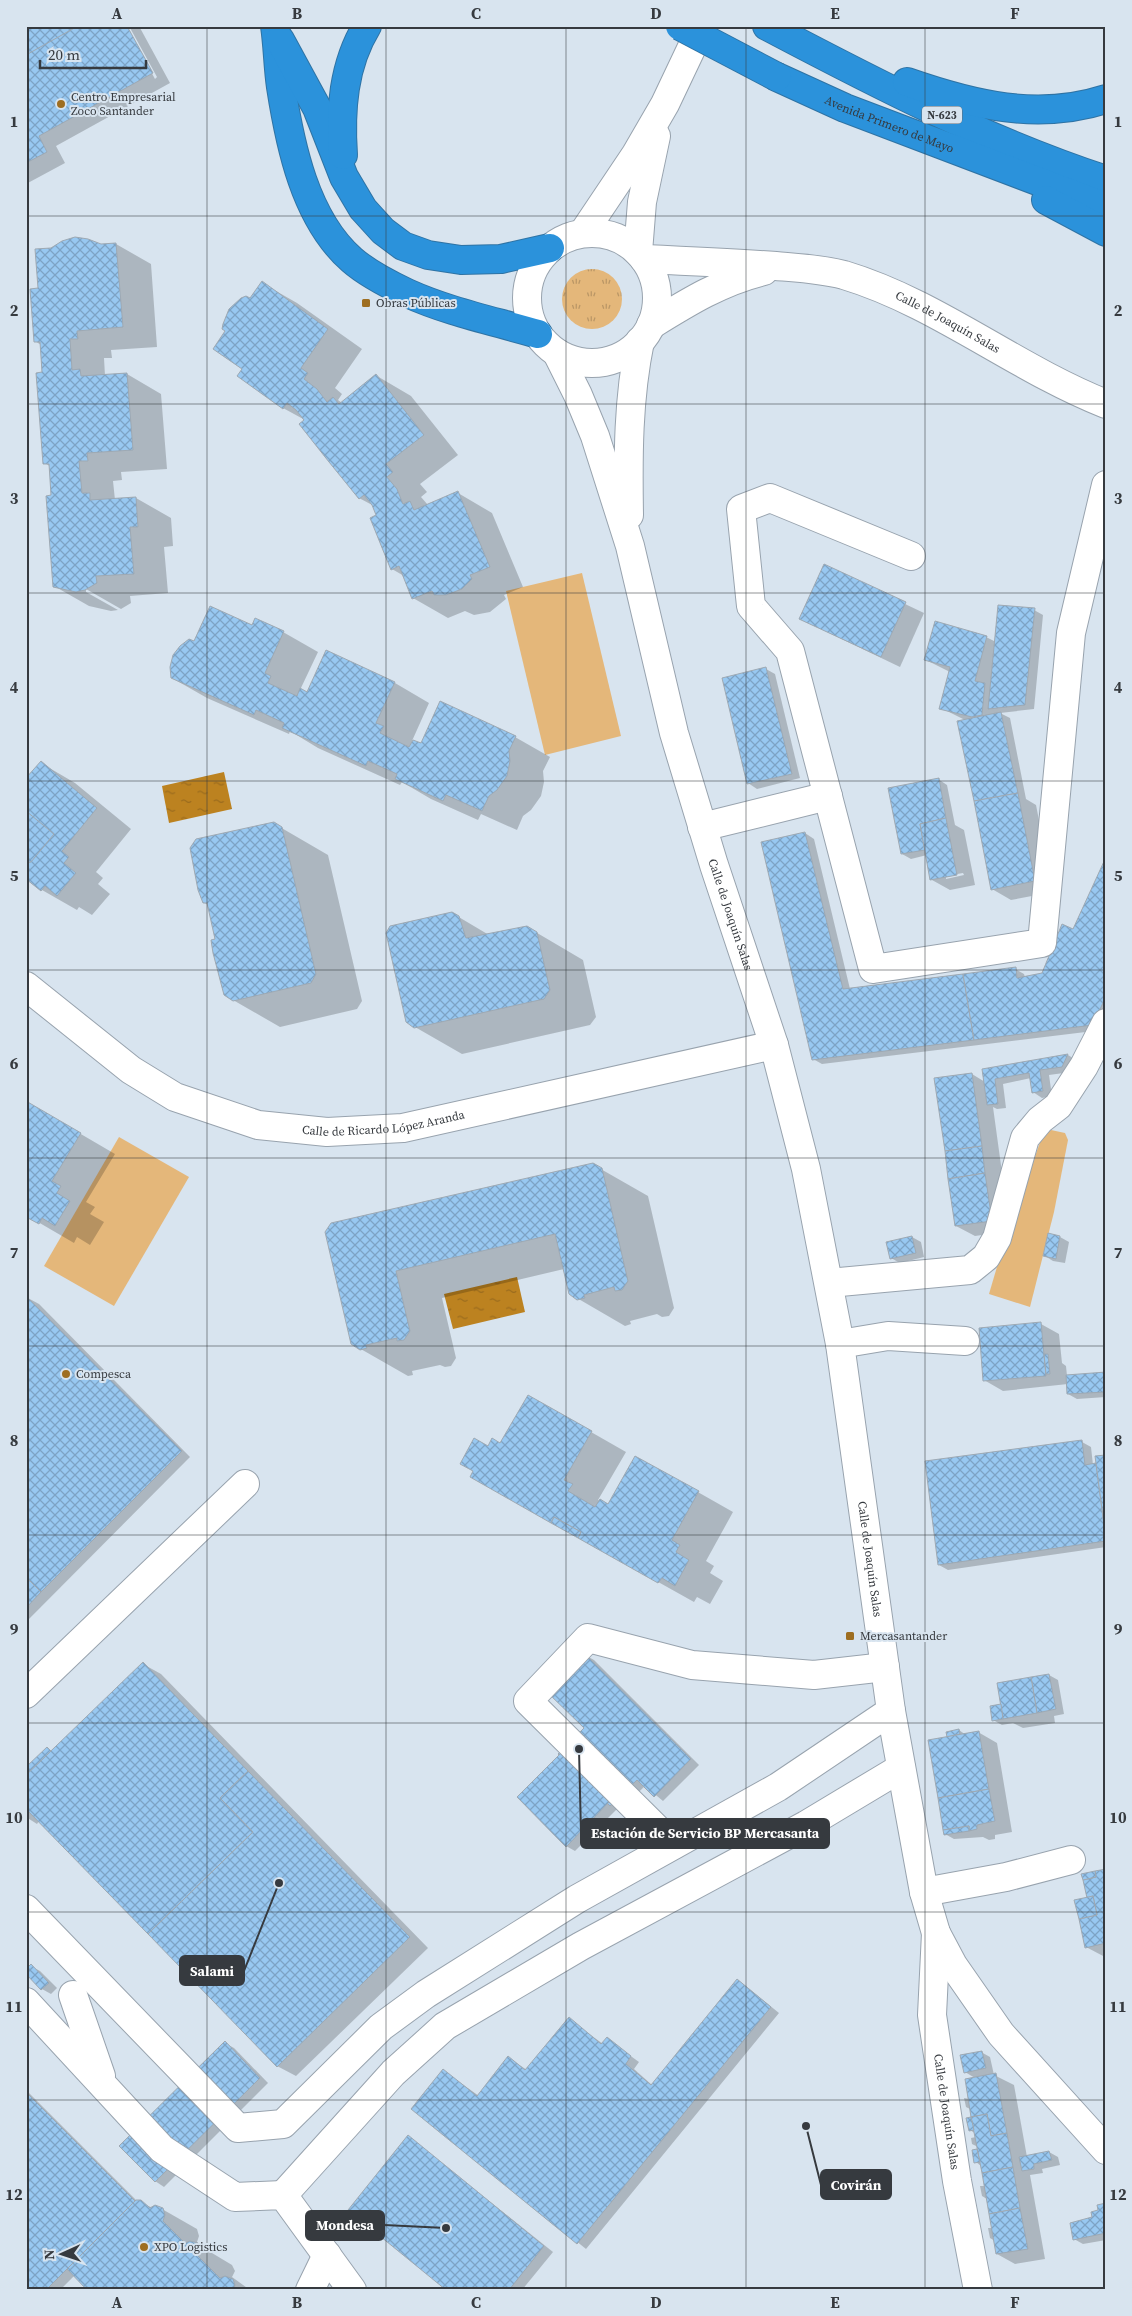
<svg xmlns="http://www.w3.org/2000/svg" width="1132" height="2316" viewBox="0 0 1132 2316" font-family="'Source Serif 4',serif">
	<defs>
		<pattern id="grass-tufts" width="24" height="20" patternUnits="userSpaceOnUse" patternTransform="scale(1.25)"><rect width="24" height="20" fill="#e4b77a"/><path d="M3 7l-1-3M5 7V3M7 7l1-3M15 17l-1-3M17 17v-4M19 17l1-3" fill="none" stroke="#ba9665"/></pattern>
		<pattern id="water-ripples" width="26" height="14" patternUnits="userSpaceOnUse" patternTransform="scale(1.25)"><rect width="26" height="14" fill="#bc8220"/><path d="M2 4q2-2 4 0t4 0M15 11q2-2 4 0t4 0" fill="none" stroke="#9a6b1d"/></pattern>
		<pattern id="building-cross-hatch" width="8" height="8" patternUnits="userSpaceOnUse" patternTransform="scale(1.25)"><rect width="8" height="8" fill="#98c8f1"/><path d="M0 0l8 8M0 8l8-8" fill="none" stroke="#7da3c5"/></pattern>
	</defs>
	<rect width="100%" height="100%" fill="#d8e4ef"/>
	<!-- grass -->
	<circle fill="url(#grass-tufts)" cx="592" cy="299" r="30"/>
	<!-- garden -->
	<g fill="#e4b77a">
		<polygon points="582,573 621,736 545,755 506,591"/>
		<polygon points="1051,1130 1065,1133 1068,1140 1054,1212 1030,1307 989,1294 1004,1243 1043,1134"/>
		<polygon points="119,1137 189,1177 114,1306 44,1266"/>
	</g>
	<!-- water -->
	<g fill="url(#water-ripples)">
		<polygon points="224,772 232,809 169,823 162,786"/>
		<polygon points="517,1277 525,1312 453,1329 444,1294"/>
	</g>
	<!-- shadow -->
	<g fill="#0003" fill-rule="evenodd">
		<polygon points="26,26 126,26 155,79 157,77 129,26 139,26 170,83 56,146 65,163 26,184"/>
		<polygon points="116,244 151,264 157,347 111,350 112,358 104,358 105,376 127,374 161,394 167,469 121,472 122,480 113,481 115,500 136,498 171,518 173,546 164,547 168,593 130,596 131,603 121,609 86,589 86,592 118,610 111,611 89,606 54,586 51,467 45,463 41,345 35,341 40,289 100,245"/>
		<polygon points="262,283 297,303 362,349 335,388 342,394 338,400 342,403 377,376 411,396 458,455 420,484 427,492 421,497 428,505 458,493 492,513 523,587 504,595 506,599 490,612 474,615 465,611 448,618 413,598 404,576 392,569 374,506 359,498 305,420 283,408 244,369 250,300"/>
		<polygon points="825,566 924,613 900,667 800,619"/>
		<polygon points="1034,610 1043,615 1034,709 1000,713 1010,718 1026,799 1036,805 1053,892 1011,900 992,889 965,720 941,708 950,672 926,660 986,637 996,642"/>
		<polygon points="253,627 283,632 318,652 300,690 307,693 326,652 395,683 429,703 412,741 421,745 515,737 550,757 543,771 544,782 541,796 531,810 523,816 517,830 481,814 478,820 431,799 402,782 400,785 318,748 290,731 289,734 207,698 172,678 195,643"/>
		<polygon points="766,669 775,674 800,778 757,789 748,783"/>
		<polygon points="41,763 75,783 131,829 96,872 103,878 98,884 110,894 92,915 79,907 77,910 42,890 26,877"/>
		<path d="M938 779 947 785 955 825 964 830 975 885 950 890 932 880 927 855 911 859 902 854ZM963 873 964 875 946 879V876Z"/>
		<polygon points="273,823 328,855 362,1001 357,1009 280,1027 233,1000 209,905 204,903"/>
		<polygon points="805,833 814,839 850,989 1015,969 1024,974 1025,977 1043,974 1073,930 1106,860 1106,1021 1102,1030 822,1064 813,1059"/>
		<polygon points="452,913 489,935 527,927 583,960 596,1017 590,1025 462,1054 415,1027"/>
		<polygon points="1068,1055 1076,1060 1071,1072 1049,1075 1052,1096 1042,1098 1033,1092 1031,1078 1003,1084 1006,1108 997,1109 993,1107 1010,1231 975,1236 956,1226 972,1074 985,1082 983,1070"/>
		<polygon points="26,1102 115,1154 86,1202 95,1207 90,1214 104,1222 90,1245 77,1237 74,1243 26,1215"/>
		<polygon points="592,1164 648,1196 674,1308 669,1316 662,1317 657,1314 630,1321 631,1324 625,1326 570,1294 564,1269 442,1298 456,1358 451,1366 445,1367 440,1365 412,1371 413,1375 408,1376 352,1344 326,1232"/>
		<polygon points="1049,1235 1060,1237 1069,1242 1065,1263 1053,1261 1045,1256"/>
		<polygon points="912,1237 921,1242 924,1257 900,1263 891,1258"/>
		<polygon points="26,1297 39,1304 190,1457 26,1622"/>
		<polygon points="1041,1324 1059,1334 1062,1363 1066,1366 1067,1376 1106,1373 1106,1397 1077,1399 1068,1394 1068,1384 1003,1391 984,1380"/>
		<polygon points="591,1432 626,1452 598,1500 609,1506 636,1457 733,1512 706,1561 714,1566 710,1573 723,1581 710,1604 697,1597 694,1602 506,1497 488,1448"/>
		<polygon points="1082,1442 1091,1447 1093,1465 1106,1456 1106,1547 948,1570 939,1565"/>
		<polygon points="585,1655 594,1660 699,1765 663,1801 645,1786 620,1810 617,1809 575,1851 566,1846 585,1728"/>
		<polygon points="143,1664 161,1674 428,1948 296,2076 277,2066 39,1821 37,1824 26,1817 26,1768 47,1748 52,1752"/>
		<polygon points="1049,1675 1058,1680 1064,1714 1054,1716 1055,1723 1023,1728 1013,1723 1002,1725 993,1720 1001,1705"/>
		<polygon points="959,1730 966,1735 978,1732 997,1743 1012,1832 995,1835 995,1839 989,1840 983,1837 954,1839 945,1834 948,1738"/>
		<polygon points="1106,1870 1106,1957 1105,1957 1086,1947 1088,1898"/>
		<polygon points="31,1966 40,1971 57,1988 51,1994 42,1989"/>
		<polygon points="738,1980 779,2013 586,2249 413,2109 444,2071 479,2096 509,2058 527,2070 569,2019 603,2044 607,2039 639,2062 634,2069 652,2085"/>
		<polygon points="225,2043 234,2048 268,2083 164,2187 155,2181"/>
		<polygon points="981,2052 990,2057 994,2075 1014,2085 1027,2157 1049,2152 1058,2157 1060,2165 1042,2169 1043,2173 1030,2175 1045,2259 1015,2264 997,2254 995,2241 990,2238 988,2228 993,2228 987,2199 982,2196 980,2186 985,2186 981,2166 976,2162 973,2151 979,2150 978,2147 972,2144 971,2138 976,2137 976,2134 970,2130 973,2118 972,2110 966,2107 964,2098 970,2099 975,2078 965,2072"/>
		<polygon points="26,2090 137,2201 153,2208 162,2209 197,2229 199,2236 197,2242 202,2247 232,2265 235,2271 232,2277 250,2290 89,2290 75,2275 60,2290 26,2290"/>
		<polygon points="409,2137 553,2252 522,2290 448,2290"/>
		<polygon points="1106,2205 1106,2240 1083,2244 1074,2239"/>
	</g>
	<!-- building -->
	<g fill="url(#building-cross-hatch)" stroke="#9ea9b3">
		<polygon points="26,26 127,26 153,73 39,136 47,152 28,162 26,159"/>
		<polygon points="26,26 78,26 26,55"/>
		<polygon points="75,237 88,239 101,244 116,243 123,327 77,331 78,339 70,339 72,370 80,369 81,376 127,373 133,450 87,453 88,461 79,461 82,493 90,493 90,500 136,497 138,527 130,527 134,574 96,576 97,583 85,590 76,592 53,587 46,496 51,495 49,464 43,464 36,373 42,372 40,342 34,342 30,289 38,288 35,249 51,248 62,241"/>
		<polygon points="262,281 328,329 301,368 308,373 304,379 317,389 327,402 333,397 339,404 376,374 424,435 386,464 393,472 387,477 397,489 403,504 410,501 414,510 458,491 490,567 470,575 472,579 462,589 446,595 434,595 432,591 412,599 399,566 391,570 370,518 376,515 372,505 364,495 359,499 329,462 299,424 304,420 296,410 287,403 283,409 237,376 242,369 213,349 225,331 222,329 223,324 229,309 241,298 246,296 250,298"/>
		<polygon points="824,564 906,602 881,657 799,619"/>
		<polygon points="998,605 1035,608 1025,705 988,709"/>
		<polygon points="210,606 252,625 255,618 284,631 265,673 271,676 268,683 297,696 300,688 307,692 326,650 395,682 376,723 384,726 380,733 409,747 413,740 421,743 440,701 516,736 509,751 510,761 507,776 497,790 489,796 482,811 446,795 443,801 395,779 397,774 368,761 366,766 282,728 284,723 256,710 254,715 171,678 170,667 173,655 180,646 189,639 194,641"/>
		<polygon points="935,621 987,636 975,681 985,683 982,715 972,717 939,709 950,667 924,660"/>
		<polygon points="766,667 792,774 747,784 722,678"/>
		<polygon points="1001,712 1018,793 974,801 957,721"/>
		<polygon points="41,761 97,808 62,851 69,857 64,863 76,873 57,896 45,886 41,891 26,879 26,778"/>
		<polygon points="939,778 946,818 920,824 925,850 901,854 888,788"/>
		<polygon points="1018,793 1035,881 991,890 974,801"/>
		<polygon points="26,811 54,834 31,862 26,863"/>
		<polygon points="946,818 957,875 930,880 920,824"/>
		<polygon points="274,822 282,827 316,974 311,983 233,1001 224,995 213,953 211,940 215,939 207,903 203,903 198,890 190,848 196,839"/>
		<polygon points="805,832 843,989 963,974 974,1040 812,1060 761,842"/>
		<polygon points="1106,857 1106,996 1093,1025 974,1040 963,974 1016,967 1017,978 1042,973 1062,924 1073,929"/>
		<polygon points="452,912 459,916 466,938 527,926 537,932 550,990 544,999 414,1028 406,1022 386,933 390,926"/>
		<polygon points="1068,1054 1062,1067 1040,1070 1043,1091 1032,1093 1029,1073 995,1079 998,1104 987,1105 982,1069"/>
		<polygon points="972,1073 982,1146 945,1151 934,1078"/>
		<polygon points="26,1101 81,1133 52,1181 61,1186 57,1193 70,1201 55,1226 42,1218 39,1224 26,1217"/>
		<polygon points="982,1146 985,1173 948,1179 945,1151"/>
		<polygon points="593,1163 602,1168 628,1281 622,1290 615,1291 614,1287 584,1295 585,1298 577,1300 569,1294 555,1234 396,1271 410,1331 404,1340 397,1341 397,1338 366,1345 367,1348 360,1350 351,1344 325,1232 331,1223"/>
		<polygon points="985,1173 992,1221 955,1226 948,1179"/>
		<polygon points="1048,1233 1060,1236 1056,1259 1043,1256"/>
		<polygon points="912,1236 916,1253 890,1259 886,1242"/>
		<polygon points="26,1296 182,1451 41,1592 26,1577"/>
		<polygon points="1041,1322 1046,1376 983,1381 979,1328"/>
		<polygon points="1044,1354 1048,1354 1050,1374 1046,1374"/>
		<polygon points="1106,1372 1106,1392 1067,1394 1066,1375"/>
		<polygon points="528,1395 592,1431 564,1480 573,1484 568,1491 595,1507 600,1499 608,1504 635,1456 699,1491 672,1540 680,1545 676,1552 689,1560 675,1586 662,1578 658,1583 578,1538 581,1532 554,1517 551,1523 470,1477 473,1471 460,1464 474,1438 488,1446 492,1438 500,1443"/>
		<polygon points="1082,1440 1085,1465 1096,1463 1106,1541 938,1565 925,1461"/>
		<polygon points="1106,1455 1106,1539 1095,1456"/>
		<polygon points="554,1517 581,1532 578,1538 551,1523"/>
		<polygon points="26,1577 41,1592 26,1608"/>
		<polygon points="585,1654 691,1759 654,1797 637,1780 610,1806 558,1754 584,1728 547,1692"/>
		<polygon points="143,1662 248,1771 220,1798 253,1832 148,1934 26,1809 26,1775"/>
		<polygon points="1049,1674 1056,1709 1037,1713 1031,1677"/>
		<polygon points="1031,1677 1037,1713 1003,1719 997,1683"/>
		<polygon points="1001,1704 1003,1719 992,1721 990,1706"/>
		<polygon points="959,1729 960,1734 947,1737 946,1732"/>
		<polygon points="979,1731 989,1789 938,1798 928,1740"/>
		<polygon points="47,1747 51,1751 26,1775 26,1767"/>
		<polygon points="561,1753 609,1802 566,1847 517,1797"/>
		<polygon points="248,1771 410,1937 277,2067 148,1934 253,1832 220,1798"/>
		<polygon points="989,1789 995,1821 977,1825 977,1829 969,1831 969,1826 943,1830 938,1798"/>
		<polygon points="969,1826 969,1831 944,1835 943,1830"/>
		<polygon points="1106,1869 1106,1943 1085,1948 1079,1919 1097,1915 1093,1896 1087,1898 1083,1880 1096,1877 1095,1871"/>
		<polygon points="1095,1871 1096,1877 1083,1880 1081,1874"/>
		<polygon points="1093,1896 1097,1915 1079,1919 1074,1900"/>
		<polygon points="31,1964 49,1983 41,1990 26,1974 26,1969"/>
		<polygon points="737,1979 771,2007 577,2244 411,2109 443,2069 477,2096 508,2056 525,2070 569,2017 601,2044 607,2037 631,2056 626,2064 651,2085"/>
		<polygon points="225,2041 260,2078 155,2182 119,2146"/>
		<polygon points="982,2051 986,2068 964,2073 960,2055"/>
		<polygon points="996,2073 1007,2133 991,2136 987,2114 971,2117 965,2079"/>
		<polygon points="26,2092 135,2201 46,2290 26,2290"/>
		<polygon points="987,2114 991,2136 1007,2133 1013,2167 982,2173 971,2117"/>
		<polygon points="971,2117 974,2130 969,2131 966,2118"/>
		<polygon points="408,2135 544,2246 509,2290 446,2290 348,2210"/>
		<polygon points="977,2149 980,2162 974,2163 972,2150"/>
		<polygon points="1049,2151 1052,2160 1034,2164 1034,2169 1022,2171 1019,2157"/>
		<polygon points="1013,2167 1020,2208 989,2214 982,2173"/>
		<polygon points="136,2200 141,2200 150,2208 155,2205 163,2208 165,2215 163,2221 185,2243 190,2241 198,2243 200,2250 198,2256 220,2278 225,2276 233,2279 235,2285 233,2290 87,2290 67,2269"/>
		<polygon points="1106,2203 1106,2233 1073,2240 1070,2223 1092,2217 1091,2212 1098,2210 1097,2205"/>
		<polygon points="1020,2208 1028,2249 996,2254 989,2214"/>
	</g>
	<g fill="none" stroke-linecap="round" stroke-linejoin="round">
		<defs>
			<g id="minor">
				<polyline points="583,233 636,154 665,104 702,26"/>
				<circle cx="592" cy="298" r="65"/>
				<polyline points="638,252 642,202 656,136"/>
				<path id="s1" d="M644 259C688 261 732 263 776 266 799 268 821 269 844 275 937 303 1015 368 1106 404"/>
				<path d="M651 325C688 302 722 281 764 271"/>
				<path id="s2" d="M557 353 578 395 595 436 630 546 674 733 714 865 774 1045 806 1169 840 1344 891 1711 924 1892 936 1933 953 1965 1001 2034 1106 2150"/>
				<path d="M629 515C628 456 628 399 640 341"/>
				<polyline points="911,556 770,498 741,509 751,606 790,651 873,969 1042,943 1071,633 1106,485"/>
				<polyline points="702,827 828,796"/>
				<path id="s3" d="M26 986 131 1070 175 1097 258 1125 327 1132 403 1128 774 1045"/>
				<polyline points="829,1283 970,1270 986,1257 997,1238 1025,1138 1040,1120 1058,1106 1084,1066 1106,1023"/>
				<polyline points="840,1344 888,1336 965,1341"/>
				<polyline points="26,1694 245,1484"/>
				<polyline points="673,1845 528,1701 588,1638 692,1665 814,1675 885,1667"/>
				<polyline points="924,1892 1006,1877 1071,1860"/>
				<polyline points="26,1909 238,2128 283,2124 381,2027 426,1994 577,1899 778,1787 891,1711"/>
				<path id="s4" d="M936 1933 932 2015 957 2181 978 2290"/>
				<polyline points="73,1995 101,2076"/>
				<polyline points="26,2002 162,2149 235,2197 283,2195 352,2290"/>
				<polyline points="283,2195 393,2073 445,2026 581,1946 806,1825 901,1768"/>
				<polyline points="310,2290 327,2255"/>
			</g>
			<g id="highway">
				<path d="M275 26C278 46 278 67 281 87 290 145 305 219 352 260 368 274 388 284 407 293 449 312 494 321 538 334"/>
				<path d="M767 26C877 84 987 141 1106 180"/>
				<polyline points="280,40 317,108 344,177 363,209 383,231 403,246 428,255 461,260 501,259 550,248"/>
				<path id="s5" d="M777 77 845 108 1106 207"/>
				<path d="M907 82C973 105 1038 121 1106 99"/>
				<path d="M343 155C340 111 343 65 367 26"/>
				<polyline points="1046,200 1106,232"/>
			</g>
		</defs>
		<!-- minor casing -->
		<use href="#minor" stroke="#98a3ae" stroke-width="30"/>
		<!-- highway casing -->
		<use href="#highway" stroke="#2f73a4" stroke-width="30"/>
		<!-- minor -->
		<use href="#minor" stroke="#fff" stroke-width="28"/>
		<!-- highway -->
		<use href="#highway" stroke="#2b92db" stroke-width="28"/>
		<defs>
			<polyline id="highway-bridge" points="680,26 777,77"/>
		</defs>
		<!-- highway-bridge casing -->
		<use href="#highway-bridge" stroke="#2f73a4" stroke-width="30" stroke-linecap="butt"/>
		<!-- highway-bridge -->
		<use href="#highway-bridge" stroke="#2b92db" stroke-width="28"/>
	</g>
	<!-- grid -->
	<path fill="none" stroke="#363a3f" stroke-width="1" stroke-opacity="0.55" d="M207 26V2290M386 26V2290M566 26V2290M746 26V2290M925 26V2290M26 216H1106M26 404H1106M26 593H1106M26 781H1106M26 970H1106M26 1158H1106M26 1346H1106M26 1535H1106M26 1723H1106M26 1912H1106M26 2100H1106"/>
	<!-- markers -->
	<g fill="#9e6e21" stroke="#d8e4ef" stroke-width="2">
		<circle cx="61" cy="104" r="5"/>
		<rect x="361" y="298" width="10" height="10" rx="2.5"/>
		<circle cx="66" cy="1374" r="5"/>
		<rect x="845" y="1631" width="10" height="10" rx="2.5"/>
		<circle cx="144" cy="2247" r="5"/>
	</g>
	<g text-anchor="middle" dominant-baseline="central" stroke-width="4" stroke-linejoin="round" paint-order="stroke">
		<!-- shield labels -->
		<rect fill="#d8e4ef" stroke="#676d74" stroke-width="1" x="922" y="106.5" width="40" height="17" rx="4"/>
		<g font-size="11" font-weight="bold" fill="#363a3f">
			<text x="942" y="115">N-623</text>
		</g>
		<!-- poi labels -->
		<g font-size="12" fill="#363a3f" stroke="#d8e4ef" text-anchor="start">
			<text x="71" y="97">Centro Empresarial<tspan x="71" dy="14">Zoco Santander</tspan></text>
			<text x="376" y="303">Obras Públicas</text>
			<text x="76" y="1374">Compesca</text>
			<text x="860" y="1636">Mercasantander</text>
			<text x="154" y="2247">XPO Logistics</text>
		</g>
		<!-- street labels -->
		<g font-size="12" fill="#363a3f" stroke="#d8e4ef">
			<text stroke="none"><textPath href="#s5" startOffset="122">Avenida Primero de Mayo</textPath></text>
			<text stroke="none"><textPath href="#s1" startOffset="315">Calle de Joaquín Salas</textPath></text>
			<text stroke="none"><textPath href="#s2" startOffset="589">Calle de Joaquín Salas</textPath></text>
			<text stroke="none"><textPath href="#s3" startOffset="400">Calle de Ricardo López Aranda</textPath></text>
			<text stroke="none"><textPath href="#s2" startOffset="1250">Calle de Joaquín Salas</textPath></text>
			<text stroke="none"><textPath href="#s4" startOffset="180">Calle de Joaquín Salas</textPath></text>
		</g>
	</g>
	<!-- callouts -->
	<path fill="none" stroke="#363a3f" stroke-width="2" d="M579 1749L581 1833M279 1883L244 1971M806 2126L821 2185M446 2228L384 2225"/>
	<g fill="#363a3f" stroke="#d8e4ef" stroke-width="2">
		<circle cx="579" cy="1749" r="5"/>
		<circle cx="279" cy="1883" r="5"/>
		<circle cx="806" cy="2126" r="5"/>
		<circle cx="446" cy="2228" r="5"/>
	</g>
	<g fill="#363a3f" stroke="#363a3f" stroke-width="2">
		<rect x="581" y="1819" width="248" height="29" rx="5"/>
		<rect x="180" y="1956" width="64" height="29" rx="5"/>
		<rect x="821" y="2170" width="70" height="29" rx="5"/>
		<rect x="306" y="2211" width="78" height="29" rx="5"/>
	</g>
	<g font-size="14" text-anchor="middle" font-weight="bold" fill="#fff">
		<text x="705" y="1838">Estación de Servicio BP Mercasanta</text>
		<text x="212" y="1976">Salami</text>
		<text x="856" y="2190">Covirán</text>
		<text x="345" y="2230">Mondesa</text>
	</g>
	<!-- border -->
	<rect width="1132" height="2316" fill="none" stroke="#d8e4ef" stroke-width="55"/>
	<!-- north arrow -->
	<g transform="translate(62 2254) rotate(267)" stroke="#d8e4ef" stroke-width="4" paint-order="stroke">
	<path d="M0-4L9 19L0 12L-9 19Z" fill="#363a3f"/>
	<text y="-8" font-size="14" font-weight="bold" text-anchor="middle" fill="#363a3f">N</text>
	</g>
	<!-- scale -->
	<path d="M40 60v8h106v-8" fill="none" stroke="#363a3f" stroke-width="2.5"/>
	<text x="48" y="60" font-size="15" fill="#363a3f" stroke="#d8e4ef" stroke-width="4" paint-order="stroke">20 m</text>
	<rect x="28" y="28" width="1076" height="2260" fill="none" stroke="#363a3f" stroke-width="2"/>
	<g font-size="16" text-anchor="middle" font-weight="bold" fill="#363a3f">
		<text x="117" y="19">A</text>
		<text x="297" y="19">B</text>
		<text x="476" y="19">C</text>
		<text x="656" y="19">D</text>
		<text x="835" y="19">E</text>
		<text x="1015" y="19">F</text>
		<text x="14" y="127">1</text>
		<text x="1118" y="127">1</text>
		<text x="14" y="316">2</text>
		<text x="1118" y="316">2</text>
		<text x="14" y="504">3</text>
		<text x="1118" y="504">3</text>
		<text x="14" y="693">4</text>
		<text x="1118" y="693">4</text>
		<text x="14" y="881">5</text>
		<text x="1118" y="881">5</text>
		<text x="14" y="1069">6</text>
		<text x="1118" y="1069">6</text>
		<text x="14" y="1258">7</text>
		<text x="1118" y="1258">7</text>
		<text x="14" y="1446">8</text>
		<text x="1118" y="1446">8</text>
		<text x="14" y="1635">9</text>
		<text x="1118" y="1635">9</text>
		<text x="14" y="1823">10</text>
		<text x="1118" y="1823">10</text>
		<text x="14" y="2012">11</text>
		<text x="1118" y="2012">11</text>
		<text x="14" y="2200">12</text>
		<text x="1118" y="2200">12</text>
		<text x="117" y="2308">A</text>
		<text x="297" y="2308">B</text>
		<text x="476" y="2308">C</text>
		<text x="656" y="2308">D</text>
		<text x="835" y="2308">E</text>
		<text x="1015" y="2308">F</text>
	</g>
</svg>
